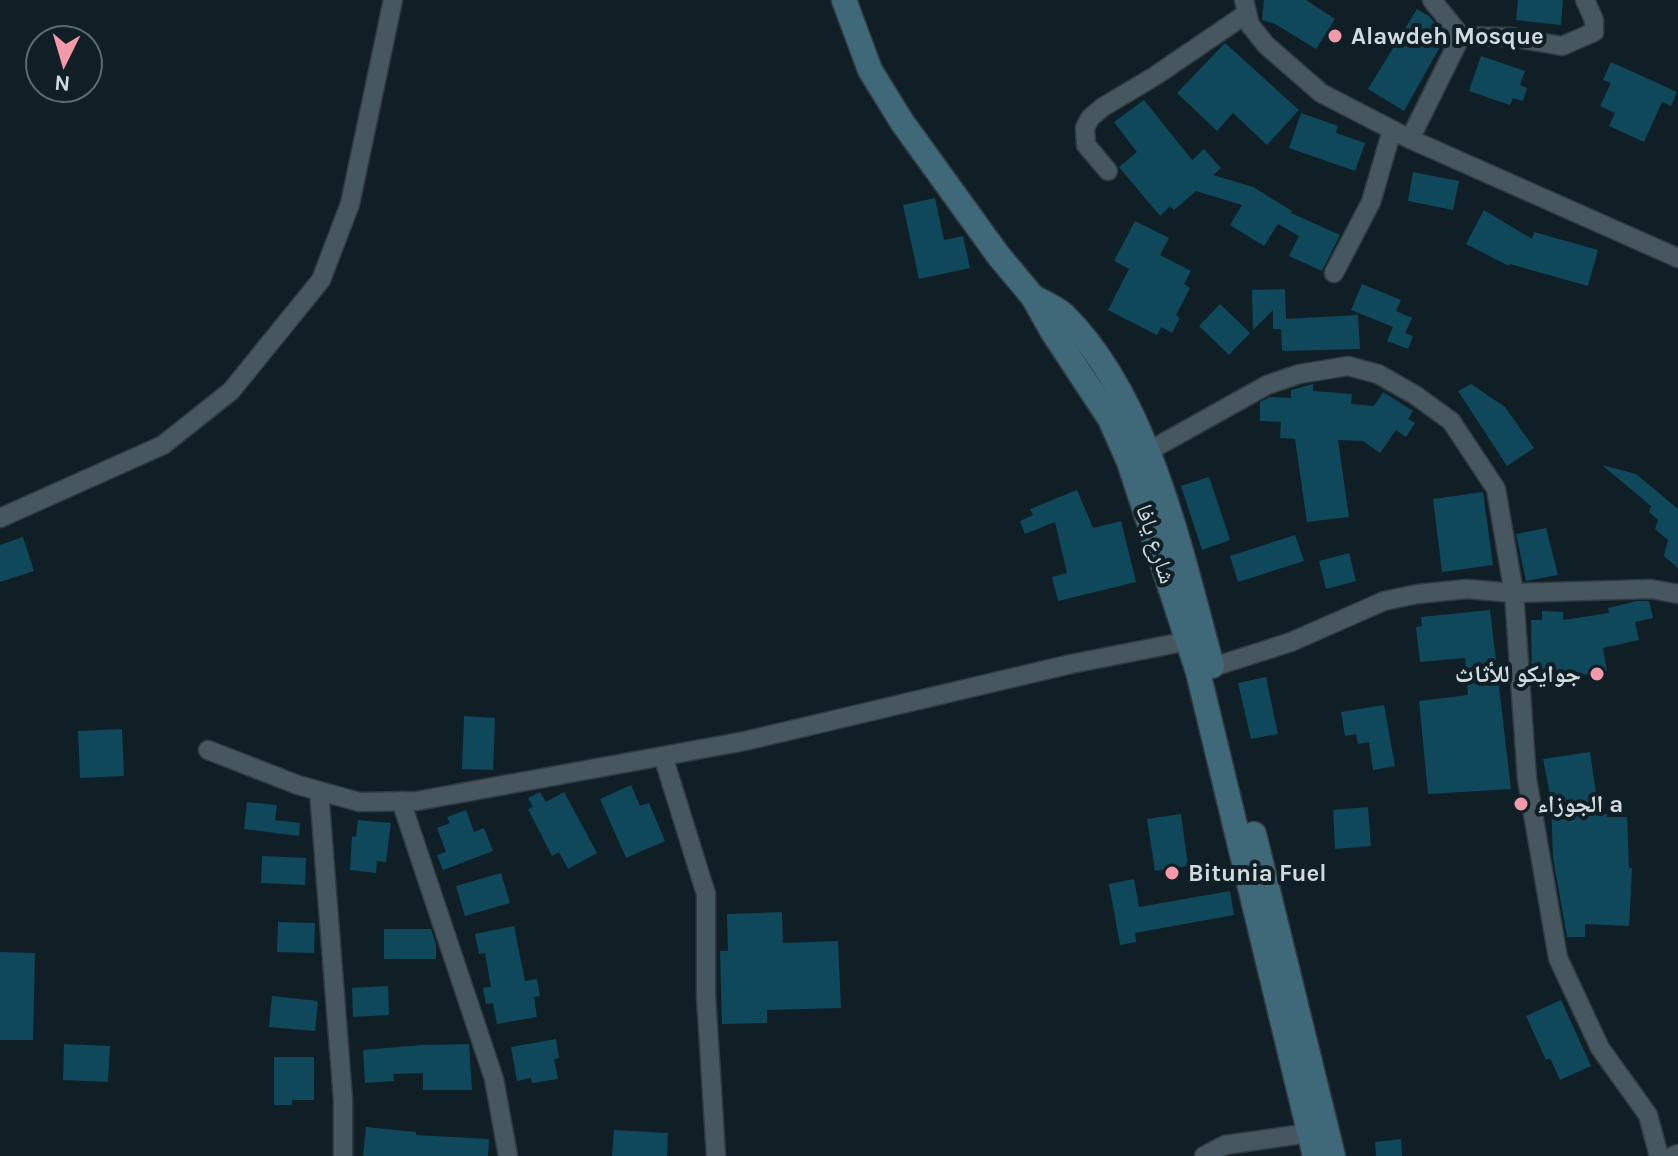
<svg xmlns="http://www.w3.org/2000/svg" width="1678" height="1156" viewBox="0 0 1678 1156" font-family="Karla,'Noto Naskh Arabic',sans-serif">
	<rect width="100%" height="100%" fill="#101f26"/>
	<!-- building -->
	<g fill="#0f475b">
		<polygon points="1264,0 1306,0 1335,19 1316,49 1275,24 1262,20"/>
		<polygon points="1518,0 1563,0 1561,25 1516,20"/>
		<polygon points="1417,9 1429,16 1446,36 1404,111 1368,89"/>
		<polygon points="1225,43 1299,110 1267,145 1233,113 1217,131 1177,93"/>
		<polygon points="1481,56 1525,71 1520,85 1527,88 1523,101 1513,98 1510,105 1469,91"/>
		<polygon points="1611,62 1677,92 1671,106 1662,102 1644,142 1609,126 1615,113 1600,106 1611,83 1603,80"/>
		<polygon points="1144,100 1192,160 1204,149 1221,168 1213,175 1253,187 1292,211 1291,213 1340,235 1322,271 1289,256 1299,236 1278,224 1264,246 1230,225 1242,205 1196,191 1174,210 1170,206 1160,216 1119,167 1137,152 1114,122"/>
		<polygon points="1301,113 1338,126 1336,133 1365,143 1355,171 1289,148"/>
		<polygon points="1413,172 1459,181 1453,210 1408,201"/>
		<polygon points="935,198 944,240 963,236 970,268 919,279 903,205"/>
		<polygon points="1484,210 1532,239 1534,232 1598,250 1588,286 1510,264 1509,266 1466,244"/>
		<polygon points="1135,221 1169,238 1160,255 1191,271 1184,284 1190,288 1176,315 1180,318 1172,333 1161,327 1157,335 1108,310 1129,269 1114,261"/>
		<polygon points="1362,284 1401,300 1396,311 1412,318 1405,333 1413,336 1408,349 1387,341 1393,327 1351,310"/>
		<polygon points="1285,289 1286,319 1358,315 1360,349 1282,351 1281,329 1273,329 1273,310 1253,330 1252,290"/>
		<polygon points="1220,304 1250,333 1229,355 1199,326"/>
		<polygon points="1313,384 1313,391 1352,394 1351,404 1374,406 1383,392 1413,411 1408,419 1415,423 1406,437 1396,430 1380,453 1363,441 1338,440 1349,517 1307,522 1295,439 1280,438 1281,422 1260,421 1260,402 1270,397 1291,398 1291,390"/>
		<polygon points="1471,384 1505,407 1534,448 1507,466 1458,391"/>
		<polygon points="1602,465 1636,474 1678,509 1678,568 1664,556 1668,540 1655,529 1658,520 1649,512 1651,506"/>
		<polygon points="1209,477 1230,540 1202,550 1181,486"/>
		<polygon points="1077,490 1093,528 1121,521 1136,582 1058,601 1052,577 1067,573 1055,522 1025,534 1020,521 1033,515 1030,509"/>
		<polygon points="1483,492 1493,565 1442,572 1433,499"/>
		<polygon points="1546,528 1558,575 1526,581 1516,534"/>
		<polygon points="1295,535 1304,561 1238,582 1230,556"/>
		<polygon points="23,537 34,571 0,582 0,545"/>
		<polygon points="1349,553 1356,581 1326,589 1319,561"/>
		<polygon points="1637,601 1649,601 1653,618 1635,622 1639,640 1603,648 1607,671 1576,676 1532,674 1531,620 1542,620 1542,611 1563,612 1563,620 1609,613 1608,608"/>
		<polygon points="1490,610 1511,789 1428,794 1419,701 1468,695 1465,658 1420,662 1416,627 1422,626 1421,617"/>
		<polygon points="1266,677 1278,734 1251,739 1238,683"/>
		<polygon points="1384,705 1395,766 1373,770 1369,742 1358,744 1356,734 1345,736 1341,712"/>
		<polygon points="464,716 495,718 493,770 462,769"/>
		<polygon points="122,729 124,776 80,778 78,731"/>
		<polygon points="1590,752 1599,814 1607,814 1607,817 1627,817 1629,868 1632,868 1629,926 1585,924 1585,937 1567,937 1553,858 1551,799 1543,759"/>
		<polygon points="631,785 640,806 649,803 665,841 626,858 600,799"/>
		<polygon points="540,792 546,802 564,792 597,853 568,869 559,852 552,856 528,809 533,807 528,798"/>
		<polygon points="247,802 277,805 275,820 300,823 299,836 244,829"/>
		<polygon points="1368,807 1371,846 1335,849 1333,810"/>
		<polygon points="466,810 474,832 484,828 493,851 443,870 437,855 446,852 437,828 450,823 447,817"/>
		<polygon points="1181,814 1188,866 1155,871 1147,819"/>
		<polygon points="358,820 391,823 386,862 377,861 376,873 350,870 352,836 356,837"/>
		<polygon points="262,856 306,858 305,885 261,883"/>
		<polygon points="501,873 510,903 465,916 456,886"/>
		<polygon points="1134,879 1139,907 1230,891 1234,915 1135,933 1136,942 1120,945 1109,884"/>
		<polygon points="782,912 783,943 838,941 841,1008 767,1010 767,1023 722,1024 720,951 728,951 727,914"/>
		<polygon points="278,922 315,923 314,953 277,952"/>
		<polygon points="514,926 525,981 537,979 540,996 534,997 537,1017 497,1024 493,1003 486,1004 483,988 491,987 485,953 479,954 475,934"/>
		<polygon points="384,929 431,929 436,944 436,959 384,959"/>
		<polygon points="0,952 35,953 33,1040 0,1040"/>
		<polygon points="388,986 389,1015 353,1017 352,988"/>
		<polygon points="272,996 318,1001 315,1031 269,1027"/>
		<polygon points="1561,1000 1591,1066 1560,1080 1550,1058 1546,1060 1526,1016"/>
		<polygon points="556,1039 559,1058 554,1059 558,1079 532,1083 531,1078 517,1081 511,1047"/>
		<polygon points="64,1044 110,1046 108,1082 63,1080"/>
		<polygon points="469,1044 472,1090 423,1090 423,1073 393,1074 394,1081 365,1083 363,1050 422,1045"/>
		<polygon points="274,1057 314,1057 314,1100 292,1100 292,1105 274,1105"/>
		<polygon points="366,1127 416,1132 416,1135 489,1139 488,1156 363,1156"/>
		<polygon points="614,1130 668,1133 667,1156 612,1156"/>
		<polygon points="1401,1139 1402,1156 1376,1156 1375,1142"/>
	</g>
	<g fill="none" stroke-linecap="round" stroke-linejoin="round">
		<defs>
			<g id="street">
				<polyline points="1244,0 1250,25 1266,45 1321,93 1410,139 1678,258"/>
				<polyline points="1432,0 1461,36"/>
				<polyline points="1410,139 1461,36 1511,37 1562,46 1594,32 1594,20 1585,0"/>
				<polyline points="1108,171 1086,145 1085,128 1090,118 1103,107 1155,76 1246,14"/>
				<polyline points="1334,273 1371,202 1392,130"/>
				<polyline points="1138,457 1267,385 1299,374 1348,366 1378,374 1415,395 1451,421 1496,489 1514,593 1527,779 1558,958 1600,1048 1648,1115 1659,1156"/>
				<polyline points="0,518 163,445 231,391 321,280 350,204 393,0"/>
				<polyline points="1213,667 1291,642 1384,601 1417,594 1467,589 1514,593 1651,589 1678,594"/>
				<polyline points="208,750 298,785 359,802 417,801 745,741 1071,664 1188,641"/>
				<polyline points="663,756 706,894 706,996 716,1156"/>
				<polyline points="319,791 343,1100 343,1156"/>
				<polyline points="401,801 494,1079 508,1156"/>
				<polyline points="1204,1156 1225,1145 1309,1133"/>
				<polyline points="1673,1156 1678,1154"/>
			</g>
			<g id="secondary">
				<polyline points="844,0 870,70 902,122 998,255 1033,297 1052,331 1110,419 1129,462 1198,672 1315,1156"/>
				<path d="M1033 297C1043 302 1056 308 1064 315 1150 400 1181 554 1212 666"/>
				<polyline points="1254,834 1333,1156"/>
			</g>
		</defs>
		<!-- street casing -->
		<use href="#street" stroke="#323b41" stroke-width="21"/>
		<!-- secondary casing -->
		<use href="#secondary" stroke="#323b41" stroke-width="27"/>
		<!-- street -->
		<use href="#street" stroke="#46575f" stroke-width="18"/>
		<!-- secondary -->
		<use href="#secondary" stroke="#3f6878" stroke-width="24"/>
	</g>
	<!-- markers -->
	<g fill="#f39aaa" stroke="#101f26" stroke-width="3">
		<circle cx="1335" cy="36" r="8"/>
		<circle cx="1597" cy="674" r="8"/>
		<circle cx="1521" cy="804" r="8"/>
		<circle cx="1172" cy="873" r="8"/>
	</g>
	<g text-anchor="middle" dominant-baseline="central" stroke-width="8" stroke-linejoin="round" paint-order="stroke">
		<!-- poi labels -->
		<g font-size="24" font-weight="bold" fill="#d1dbdf" stroke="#101f26" text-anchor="start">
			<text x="1351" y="36">Alawdeh Mosque</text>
			<text x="1581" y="674" text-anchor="end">جوايكو للأثاث</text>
			<text x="1537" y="804">الجوزاء a</text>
			<text x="1188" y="873">Bitunia Fuel</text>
		</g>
		<!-- street labels -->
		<g font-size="24" fill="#d1dbdf" stroke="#101f26">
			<text transform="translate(1156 544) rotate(72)">شارع يافا</text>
		</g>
	</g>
	<!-- north arrow -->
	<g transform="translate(64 64) rotate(185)"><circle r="38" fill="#101f26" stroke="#5d6a70" stroke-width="2"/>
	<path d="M0-6L14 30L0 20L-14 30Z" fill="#f39aaa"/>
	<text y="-12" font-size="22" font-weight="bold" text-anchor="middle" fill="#d1dbdf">N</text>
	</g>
</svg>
